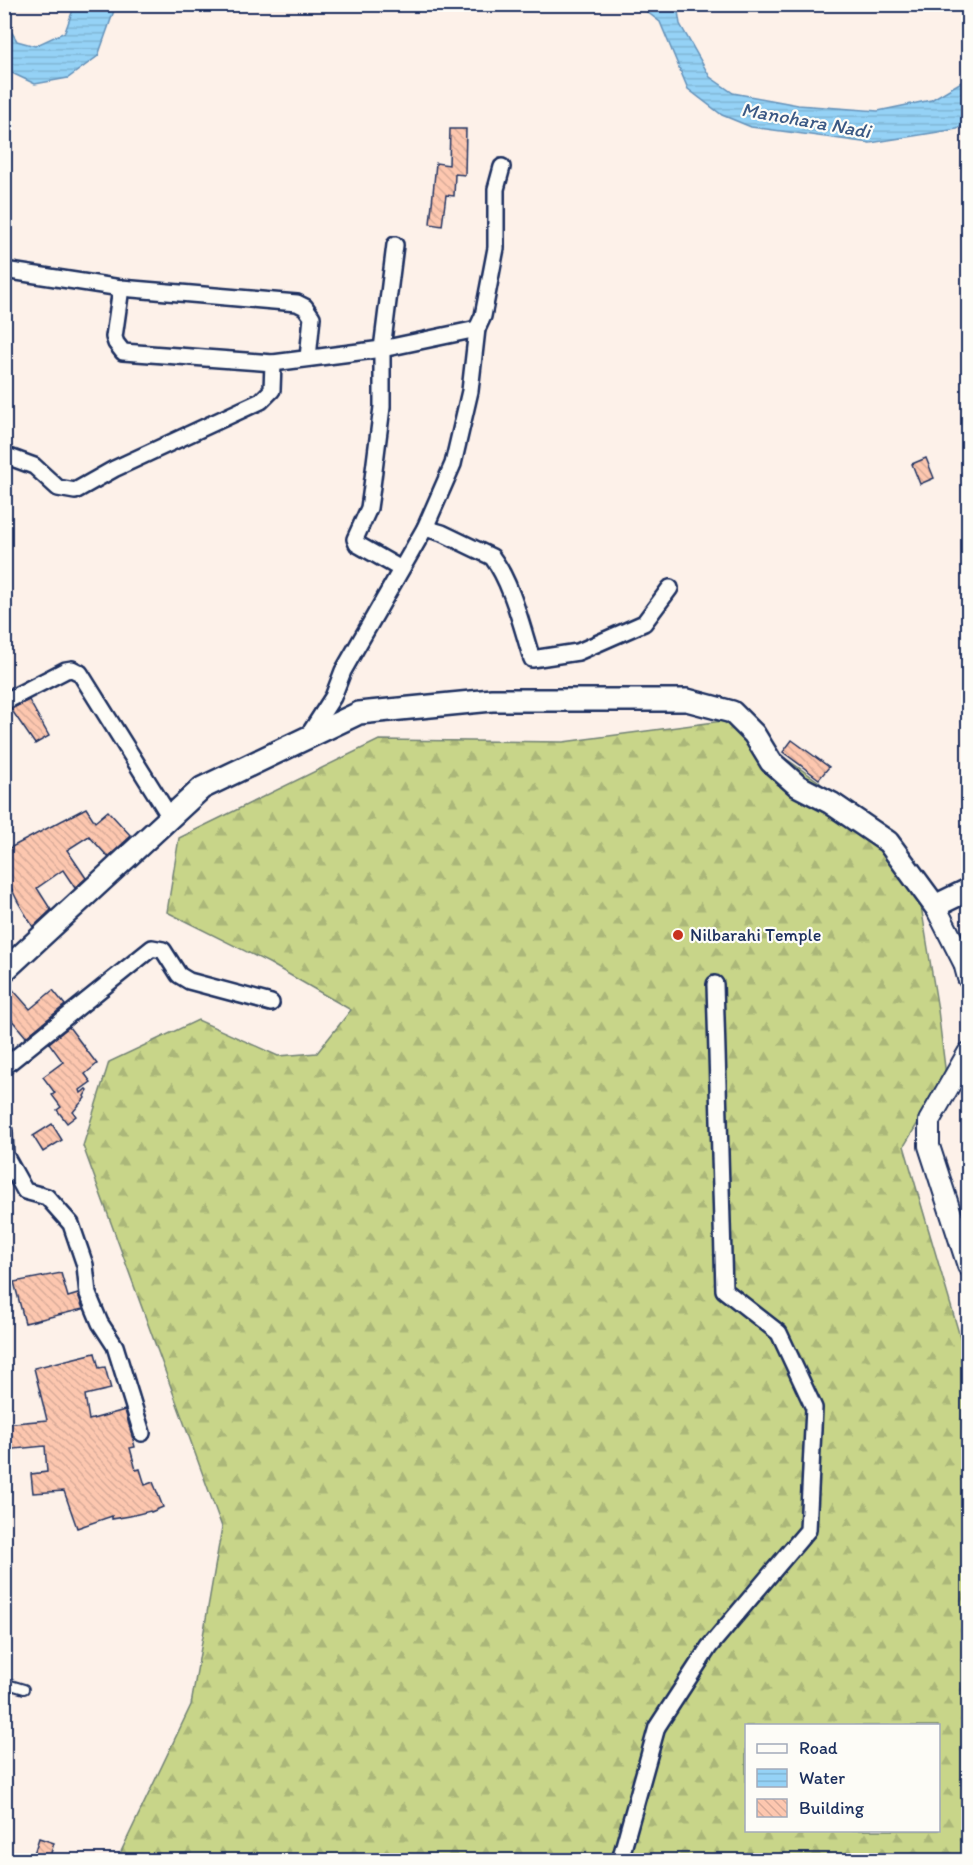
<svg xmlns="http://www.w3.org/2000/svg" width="973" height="1865" viewBox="0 0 973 1865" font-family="Itim,sans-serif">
	<defs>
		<pattern id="forest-firs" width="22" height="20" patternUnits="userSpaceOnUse" patternTransform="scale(1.5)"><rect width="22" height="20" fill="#c8d589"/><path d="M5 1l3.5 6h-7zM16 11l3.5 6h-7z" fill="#abb779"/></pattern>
		<pattern id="water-rules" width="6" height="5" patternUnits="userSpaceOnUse" patternTransform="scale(1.5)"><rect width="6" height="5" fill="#95d2f6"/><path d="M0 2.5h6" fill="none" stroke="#80b5d5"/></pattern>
		<pattern id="building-back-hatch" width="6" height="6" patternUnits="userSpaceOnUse" patternTransform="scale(1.5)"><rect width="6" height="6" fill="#fdc7af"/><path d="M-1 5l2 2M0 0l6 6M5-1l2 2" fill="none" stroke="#d8ab99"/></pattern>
	</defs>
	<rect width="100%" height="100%" fill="#fdf1e9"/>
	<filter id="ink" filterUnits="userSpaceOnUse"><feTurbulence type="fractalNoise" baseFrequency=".0167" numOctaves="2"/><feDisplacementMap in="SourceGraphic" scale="12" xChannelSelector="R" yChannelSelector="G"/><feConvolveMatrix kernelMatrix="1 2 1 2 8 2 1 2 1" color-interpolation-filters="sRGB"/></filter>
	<g filter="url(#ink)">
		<!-- forest -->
		<path fill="url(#forest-firs)" stroke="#728274" stroke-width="1.5" fill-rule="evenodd" d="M730 720 818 781 917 881 938 1010 946 1076 904 1146 968 1364V1860H117L191 1705 222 1527 83 1146 109 1062 198 1020 278 1056 317 1053 351 1010 269 963 167 912 179 838 379 740 563 742ZM746 1726H938V1830H746Z"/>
		<!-- water -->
		<g fill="url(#water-rules)" stroke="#6491b9" stroke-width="1.5">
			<polygon points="75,4 116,5 98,56 68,78 35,84 12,73 5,67 5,21 17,41 35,46 65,32"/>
			<polygon points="638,5 677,5 680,24 710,77 733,93 798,105 878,111 931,100 968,78 968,123 957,129 870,143 751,127 722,115 688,89 660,22"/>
		</g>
		<!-- building -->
		<g fill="url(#building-back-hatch)" stroke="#1b2f5e" stroke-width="1.5">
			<polygon points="450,129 466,129 465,175 455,174 454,196 446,195 442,226 430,224 436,163 449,165"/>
			<polygon points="926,458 934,478 920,484 912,464"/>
			<polygon points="29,700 49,736 35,744 11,709"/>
			<polygon points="792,740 829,767 819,779 783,752"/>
			<polygon points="86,808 95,822 108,811 131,836 108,857 89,836 67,850 86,878 75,888 63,870 37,888 51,910 33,927 18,902 4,873 4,851"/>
			<polygon points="4,983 7,983 30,1009 53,990 65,1005 26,1037 10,1018 4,1023"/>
			<polygon points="69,1027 97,1064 85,1074 91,1082 80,1090 81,1093 86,1089 88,1090 84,1096 85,1098 73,1112 76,1116 67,1123 57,1110 61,1107 52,1095 55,1093 43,1077 63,1062 49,1043"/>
			<polygon points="52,1124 62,1140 43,1152 33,1136"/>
			<polygon points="61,1273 68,1297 78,1294 83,1309 25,1323 14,1282"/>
			<polygon points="95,1353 99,1368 105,1367 111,1389 85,1395 89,1420 125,1410 135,1447 130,1448 136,1470 140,1469 145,1485 153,1482 163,1507 151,1512 150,1511 130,1516 112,1519 112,1516 77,1528 64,1491 33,1493 31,1474 47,1472 45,1446 4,1450 4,1424 47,1420 34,1368"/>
			<polygon points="39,1838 54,1843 49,1860 32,1860"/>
		</g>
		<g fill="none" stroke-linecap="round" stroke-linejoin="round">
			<defs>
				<polyline id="service" points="4,1683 24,1689"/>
				<g id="minor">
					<polyline points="395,245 382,349 382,407 371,494 369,508 355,539 357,544 401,569"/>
					<polyline points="4,270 121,288 297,303 305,307 312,317 308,358"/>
					<polyline points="121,288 114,337 116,343 123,352 273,363"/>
					<polyline points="4,455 34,466 58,488 75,491 114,469 261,401 272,390 273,363 382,349 477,329"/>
					<path d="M425 528 442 533 492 557C512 583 522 628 532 659L578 652 644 623 670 588"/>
					<polyline points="4,702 66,670 72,669 80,673 170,817"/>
					<polyline points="306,739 333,697 343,671 425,528 453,464 470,391 477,329 483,316 496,248 496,189 502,167"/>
					<polyline points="4,1067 152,948 163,950 179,975 189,981 271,1003"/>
					<polyline points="4,1131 5,1155 25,1191 47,1197 71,1224 85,1265 88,1294 100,1323 115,1346 142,1433"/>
					<polyline points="620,1860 657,1727 709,1647 808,1530 814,1408 779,1333 724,1290 715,984"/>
				</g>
				<g id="tertiary">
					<polyline points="935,906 964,963 968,978"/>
					<polyline points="968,1053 929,1121 929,1146 968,1266"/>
				</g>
				<polyline id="secondary" points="4,971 202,788 359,713 492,700 687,700 732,712 754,734 771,762 798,786 831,803 888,842 935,906 968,890"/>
			</defs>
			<!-- service casing -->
			<use href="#service" stroke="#1b2f5e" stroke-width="12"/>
			<!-- minor casing -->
			<use href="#minor" stroke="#1b2f5e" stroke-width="20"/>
			<!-- tertiary casing -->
			<use href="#tertiary" stroke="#1b2f5e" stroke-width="24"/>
			<!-- secondary casing -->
			<use href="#secondary" stroke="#1b2f5e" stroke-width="26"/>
			<!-- service -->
			<use href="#service" stroke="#fdfcf7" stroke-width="8"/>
			<!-- minor -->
			<use href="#minor" stroke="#fdfcf7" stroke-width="15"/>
			<!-- tertiary -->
			<use href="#tertiary" stroke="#fdfcf7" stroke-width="20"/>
			<!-- secondary -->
			<use href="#secondary" stroke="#fdfcf7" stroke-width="21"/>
		</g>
	</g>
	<!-- markers -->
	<circle fill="#c8321e" stroke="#fdfcf7" stroke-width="2" cx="678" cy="935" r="6"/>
	<g text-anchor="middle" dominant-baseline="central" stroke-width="4.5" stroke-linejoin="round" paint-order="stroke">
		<!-- poi labels -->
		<g font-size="18" fill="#1b2f5e" stroke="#fdfcf7" text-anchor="start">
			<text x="690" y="935">Nilbarahi Temple</text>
		</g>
		<!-- water labels -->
		<g font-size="20" font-style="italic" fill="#3a5884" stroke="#fdfcf7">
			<text transform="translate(806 120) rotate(10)">Manohara Nadi</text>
		</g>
	</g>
	<!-- margin -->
	<rect width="973" height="1865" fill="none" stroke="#fdfcf7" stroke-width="24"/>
	<rect x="12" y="12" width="949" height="1841" fill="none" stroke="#1b2f5e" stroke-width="2" filter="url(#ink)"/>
	<!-- legend -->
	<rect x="745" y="1724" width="195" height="108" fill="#fdfcf7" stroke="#a3aaba" stroke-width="1.5"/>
	<rect x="757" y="1744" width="30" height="9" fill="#fdfcf7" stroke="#a3aaba" stroke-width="1.5"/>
	<text x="799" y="1754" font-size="18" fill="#1b2f5e">Road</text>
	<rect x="757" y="1769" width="30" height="18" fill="url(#water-rules)" stroke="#a3aaba" stroke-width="1.5"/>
	<text x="799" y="1784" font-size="18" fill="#1b2f5e">Water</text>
	<rect x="757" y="1799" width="30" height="18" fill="url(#building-back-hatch)" stroke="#a3aaba" stroke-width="1.5"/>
	<text x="799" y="1814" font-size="18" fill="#1b2f5e">Building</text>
</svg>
